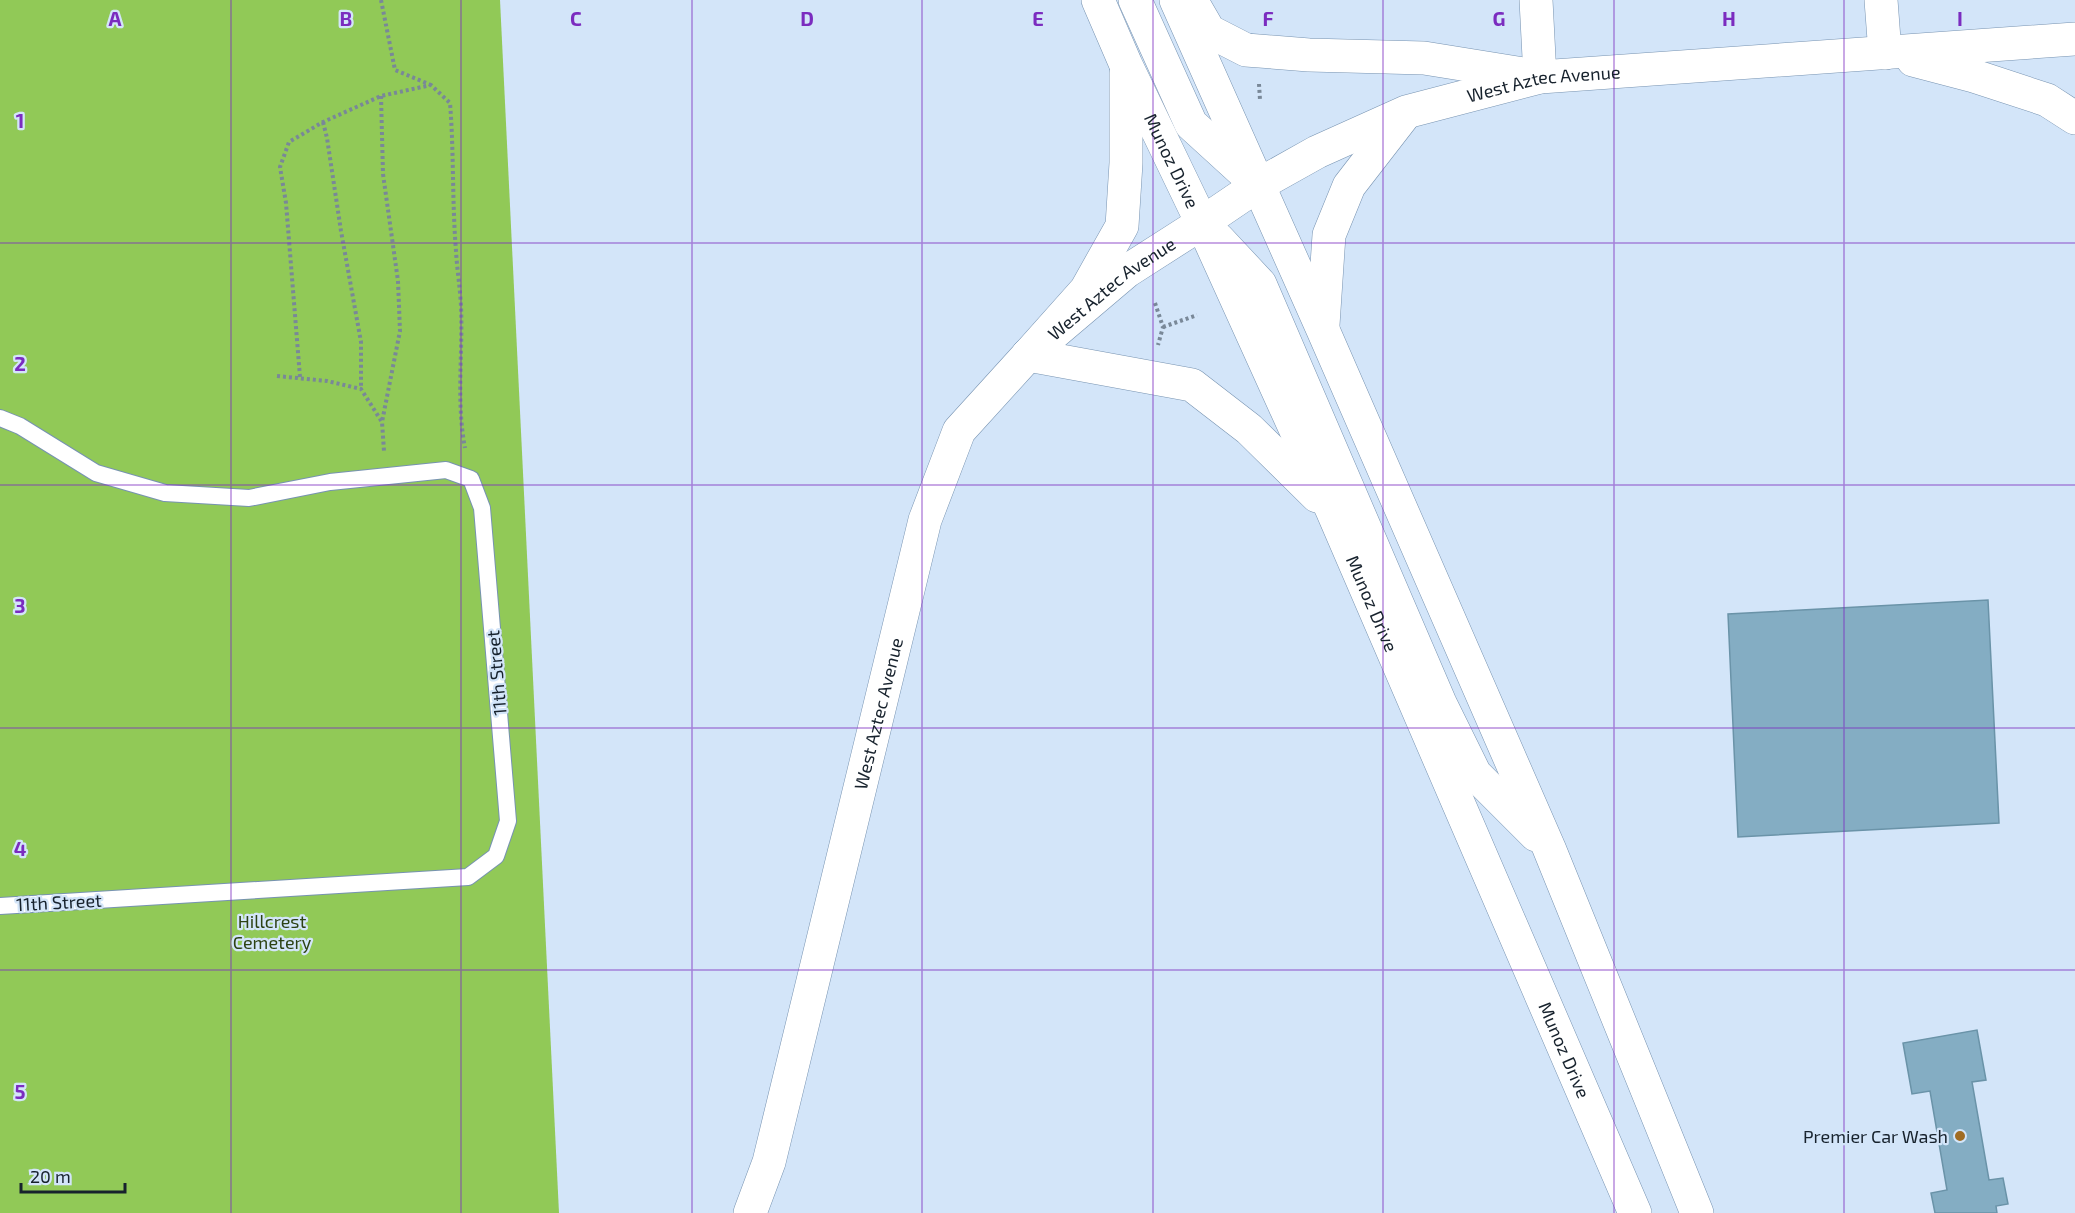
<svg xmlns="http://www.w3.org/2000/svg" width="2075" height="1213" viewBox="0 0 2075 1213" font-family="'Exo 2',sans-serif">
	<rect width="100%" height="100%" fill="#d3e5f9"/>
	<!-- green -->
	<polygon fill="#91c957" points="0,0 500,0 559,1213 0,1213"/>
	<!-- building -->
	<g fill="#84adc3" stroke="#6a93a8" stroke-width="1.5">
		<polygon points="1988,600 1999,823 1738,837 1728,614"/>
		<polygon points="1977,1030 1986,1080 1972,1082 1989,1180 2003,1178 2008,1204 1996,1206 1997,1213 1935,1213 1931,1193 1947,1190 1930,1091 1912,1094 1903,1043"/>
	</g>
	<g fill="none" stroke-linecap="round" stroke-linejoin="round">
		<defs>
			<polyline id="lane" points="0,418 20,426 96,473 165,493 249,498 330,482 446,470 471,479 482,508 508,821 496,856 468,877 0,906"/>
			<g id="street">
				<polyline points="1536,0 1540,77"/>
				<polyline points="1881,0 1885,53"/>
			</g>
			<g id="secondary">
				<path id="s1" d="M750 1213 769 1162 925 520 959 431 1028 355 1127 271 1202 223"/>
			</g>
			<g id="primary">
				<path id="s2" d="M1098 0 1126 65 1202 223 1332 510 1635 1213"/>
				<polyline points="1135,0 1191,124 1248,176"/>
				<polyline points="1176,0 1323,330 1549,848 1697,1213"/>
				<polyline points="1191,0 1209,31 1246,50 1309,55 1424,58 1530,75"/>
				<polyline points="1913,60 1974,76 2047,100 2075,118"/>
				<path id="s3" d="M1202 223 1258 185 1317 152 1406 112 1540 77 2075 39"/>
				<polyline points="1218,239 1260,284 1440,703 1475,774 1536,835"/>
				<polyline points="1323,325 1329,235 1349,186 1404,115"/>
				<polyline points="1028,355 1192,385 1249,429 1317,496"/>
				<polyline points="1028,355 1086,290 1122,226 1126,163 1126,73"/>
			</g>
		</defs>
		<!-- lane casing -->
		<use href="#lane" stroke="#7793b1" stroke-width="18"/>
		<!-- street casing -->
		<use href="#street" stroke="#7793b1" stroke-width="34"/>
		<!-- secondary casing -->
		<use href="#secondary" stroke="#7793b1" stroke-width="34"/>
		<!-- primary casing -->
		<use href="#primary" stroke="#7793b1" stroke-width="34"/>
		<!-- path -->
		<g stroke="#798898" stroke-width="4" stroke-dasharray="3 3" stroke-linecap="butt">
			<polyline points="381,0 395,70 431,85"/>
			<polyline points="1259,84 1260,100"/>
			<polyline points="381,96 383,174 398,281 400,331 382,422"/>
			<polyline points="323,122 327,138 341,231 361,342 361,389"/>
			<polyline points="1155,303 1163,327 1158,345"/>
			<polyline points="1163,327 1197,315"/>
			<polyline points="277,376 327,381 361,389 382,422 384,451"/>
			<path d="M300 377 286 203 280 167 289 142 323 122 381 96 431 85 450 103C454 152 452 201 456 251 457 269 460 287 461 306 463 353 456 401 465 448"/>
		</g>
		<!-- lane -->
		<use href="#lane" stroke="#fff" stroke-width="16"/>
		<!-- street -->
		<use href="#street" stroke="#fff" stroke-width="33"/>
		<!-- secondary -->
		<use href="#secondary" stroke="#fff" stroke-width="33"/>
		<!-- primary -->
		<use href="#primary" stroke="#fff" stroke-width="33"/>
	</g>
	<!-- grid -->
	<path fill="none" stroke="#7b2cbf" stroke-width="1.5" stroke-opacity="0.55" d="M231 0V1213M461 0V1213M692 0V1213M922 0V1213M1153 0V1213M1383 0V1213M1614 0V1213M1844 0V1213M0 243H2075M0 485H2075M0 728H2075M0 970H2075"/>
	<!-- markers -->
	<circle fill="#a06c23" stroke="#d3e5f9" stroke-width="2" cx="1960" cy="1136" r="6"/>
	<g text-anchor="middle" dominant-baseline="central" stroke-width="4.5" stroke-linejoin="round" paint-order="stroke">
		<!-- street labels -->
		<g font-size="18" fill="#17222d" stroke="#d3e5f9">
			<text stroke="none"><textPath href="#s3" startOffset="374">West Aztec Avenue</textPath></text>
			<text stroke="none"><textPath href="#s2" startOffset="177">Munoz Drive</textPath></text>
			<text stroke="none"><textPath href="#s1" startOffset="1020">West Aztec Avenue</textPath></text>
			<text stroke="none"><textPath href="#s2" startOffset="663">Munoz Drive</textPath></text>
			<text transform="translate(496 673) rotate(-95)">11th Street</text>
			<text stroke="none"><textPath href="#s1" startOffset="516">West Aztec Avenue</textPath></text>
			<text transform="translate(59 902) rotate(-3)">11th Street</text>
			<text stroke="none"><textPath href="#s2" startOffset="1149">Munoz Drive</textPath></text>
		</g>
		<!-- park labels -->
		<g font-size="18" fill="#2c4213" stroke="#d3e5f9">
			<text x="272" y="921">Hillcrest<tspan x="272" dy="21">Cemetery</tspan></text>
		</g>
		<!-- poi labels -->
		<g font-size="18" fill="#17222d" stroke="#d3e5f9" text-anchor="end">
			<text x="1948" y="1136">Premier Car Wash</text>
		</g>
	</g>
	<g font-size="20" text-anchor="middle" font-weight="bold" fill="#7b2cbf" stroke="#d3e5f9" stroke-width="4.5" stroke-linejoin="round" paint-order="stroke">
		<text x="115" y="26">A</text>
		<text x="346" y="26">B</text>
		<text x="576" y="26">C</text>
		<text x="807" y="26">D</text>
		<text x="1038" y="26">E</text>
		<text x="1268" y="26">F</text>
		<text x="1499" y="26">G</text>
		<text x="1729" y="26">H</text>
		<text x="1960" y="26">I</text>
		<text x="20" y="128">1</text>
		<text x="20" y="371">2</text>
		<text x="20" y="613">3</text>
		<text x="20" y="856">4</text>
		<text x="20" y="1099">5</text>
	</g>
	<!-- scale -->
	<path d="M21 1183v9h104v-9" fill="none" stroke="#17222d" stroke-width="3"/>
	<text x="30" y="1183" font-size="18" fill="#17222d" stroke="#d3e5f9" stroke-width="4.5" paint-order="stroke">20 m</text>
</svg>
